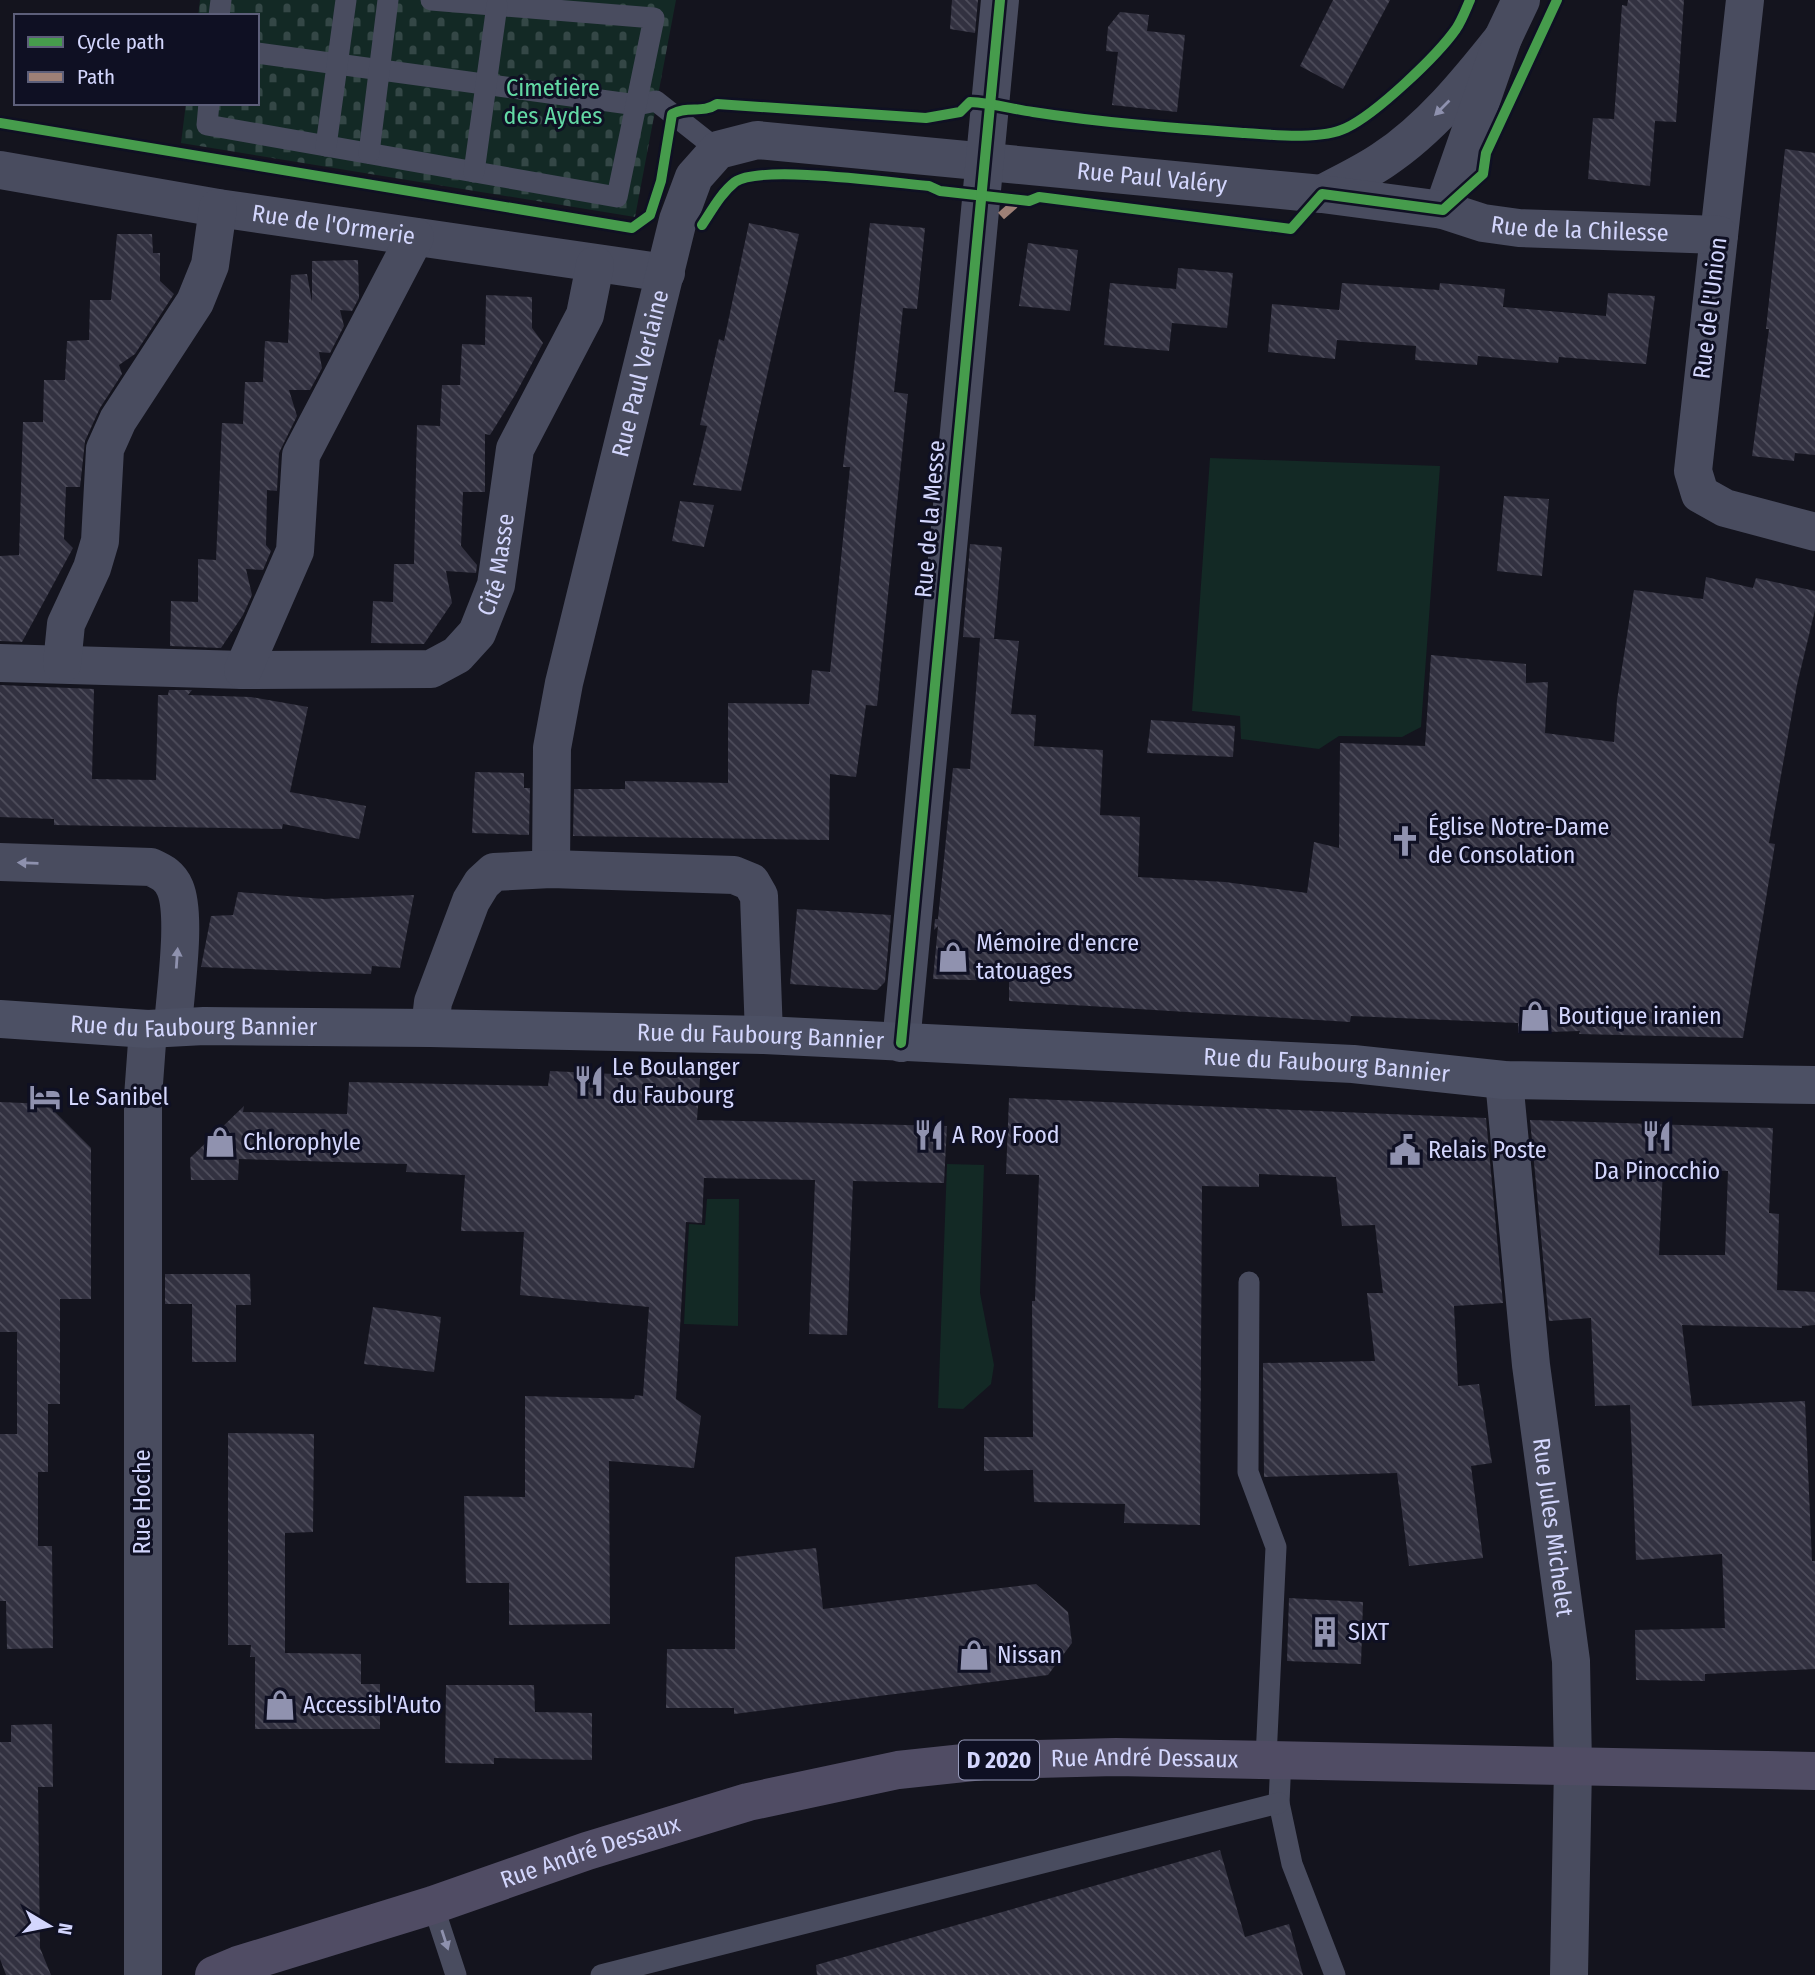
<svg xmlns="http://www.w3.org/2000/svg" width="1815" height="1975" viewBox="0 0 1815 1975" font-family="'Fira Sans Condensed',sans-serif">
	<defs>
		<pattern id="cemetery-stones" width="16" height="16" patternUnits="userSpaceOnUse" patternTransform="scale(1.75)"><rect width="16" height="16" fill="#132925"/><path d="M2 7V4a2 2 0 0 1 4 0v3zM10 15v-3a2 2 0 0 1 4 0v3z" fill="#344746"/></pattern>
		<pattern id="building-back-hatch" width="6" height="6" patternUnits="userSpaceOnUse" patternTransform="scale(1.75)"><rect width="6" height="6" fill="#323140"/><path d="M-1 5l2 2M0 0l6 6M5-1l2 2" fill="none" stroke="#4f4e5c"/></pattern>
	</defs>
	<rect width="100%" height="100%" fill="#14141e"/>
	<!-- grass -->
	<g fill="#132925">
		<polygon points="1210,458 1440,466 1421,727 1402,737 1339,736 1319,749 1241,739 1240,716 1192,711"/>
		<polygon points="947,1164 984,1165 980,1293 994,1365 991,1384 963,1409 938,1408"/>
		<polygon points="707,1199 739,1199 738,1326 684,1324 689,1224 705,1225"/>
	</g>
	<!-- cemetery -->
	<polygon fill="url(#cemetery-stones)" points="200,0 676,0 635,217 181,143 186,103 257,103 257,16 198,16"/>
	<!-- building -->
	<g fill="url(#building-back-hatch)" fill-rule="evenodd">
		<polygon points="952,0 978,0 975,33 950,29"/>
		<polygon points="1333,0 1390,0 1343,89 1300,66"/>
		<polygon points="1628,0 1684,0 1676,122 1655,121 1650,186 1588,179 1593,118 1614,119 1622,5 1627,6"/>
		<polygon points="1120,12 1149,15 1147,31 1185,35 1177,112 1112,105 1118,52 1106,51 1108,27"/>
		<polygon points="1785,149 1815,153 1815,455 1795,453 1794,461 1752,456 1769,329 1766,329"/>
		<polygon points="749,223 799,234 741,491 693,485 707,426 700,425 719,339 724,341"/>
		<polygon points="870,223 925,228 917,309 903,308 894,392 908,394 877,706 866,705 856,777 830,774 829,840 573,836 574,789 625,789 625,781 728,783 728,703 809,704 812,670 830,672 850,467 843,467"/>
		<polygon points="117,234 152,234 153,253 160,253 160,281 174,294 135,354 119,365 122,374 100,408 85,441 80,487 66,487 64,539 73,548 22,642 0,641 0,556 19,555 23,422 43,422 44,380 65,380 67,341 89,340 90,300 111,300"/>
		<polygon points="1028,243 1078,250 1070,311 1019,306"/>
		<polygon points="358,260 359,298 352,311 340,310 344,326 330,353 319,352 322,368 310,390 289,390 297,416 279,453 277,491 267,490 266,545 271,551 263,570 246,569 252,595 243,615 221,648 170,646 171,601 198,602 198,559 216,560 222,423 243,424 245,382 263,382 265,341 288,343 291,275 307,274 312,302 312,261"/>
		<polygon points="1178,268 1233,273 1227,328 1172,323 1169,351 1104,345 1110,283 1176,289"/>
		<polygon points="1342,283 1439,290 1440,283 1505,289 1503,307 1606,316 1608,293 1655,296 1646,364 1559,357 1558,363 1478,356 1477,365 1415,360 1416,346 1337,340 1335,359 1268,352 1272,304 1339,310"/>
		<polygon points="486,295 532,297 532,328 543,343 515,395 490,435 485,434 485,492 463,492 461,546 477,565 476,573 446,571 452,603 424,644 371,643 373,601 393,602 394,564 414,564 417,425 440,426 442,385 460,385 462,344 485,345"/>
		<polygon points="1504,496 1549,499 1542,576 1497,571"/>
		<polygon points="680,501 714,505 704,547 672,541"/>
		<polygon points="970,544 1002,547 994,639 986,638 1019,641 1011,714 1036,715 1034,746 1103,750 1100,815 1140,817 1138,877 1225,882 1307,893 1314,842 1339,848 1340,743 1425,746 1431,655 1526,664 1526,683 1548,682 1545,733 1614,742 1617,700 1634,590 1703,599 1706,577 1753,588 1756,578 1815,591 1815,610 1797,685 1769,843 1775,844 1743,1038 1579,1034 1580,1031 1518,1033 1518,1023 1351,1016 1350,1022 1009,1001 1009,981 933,979 938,926 934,930 935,919 938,919 953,768 970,769 980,638 963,637"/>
		<polygon points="0,685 94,689 92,779 156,780 158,695 168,695 169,690 192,690 188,695 251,697 308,707 290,792 366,806 359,839 283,824 282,829 54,825 54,819 0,817"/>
		<polygon points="1151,720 1235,726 1233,757 1147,753"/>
		<polygon points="475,772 524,773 524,788 530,788 529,835 472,833"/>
		<polygon points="238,892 324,899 414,895 400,968 372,966 371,974 201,967 211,916 233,915"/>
		<polygon points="797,909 891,915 885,982 877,990 790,984"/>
		<polygon points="550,1071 700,1078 697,1120 947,1126 944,1183 853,1181 847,1335 809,1334 815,1180 704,1178 702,1223 686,1222 676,1399 701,1416 694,1468 609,1461 610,1624 509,1625 509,1583 466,1583 464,1496 525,1497 525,1396 634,1399 635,1395 643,1396 649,1307 520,1295 524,1232 461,1231 465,1175 406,1172 407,1164 239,1159 238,1180 191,1180 190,1158 244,1106 243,1112 347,1114 349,1082 548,1086"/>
		<polygon points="1009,1098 1486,1118 1503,1303 1454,1306 1458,1386 1479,1384 1492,1463 1471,1466 1483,1558 1409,1566 1397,1473 1264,1477 1263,1363 1375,1361 1367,1293 1383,1293 1375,1225 1342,1226 1336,1177 1259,1174 1259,1187 1202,1186 1200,1525 1124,1523 1125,1504 1034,1502 1033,1470 984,1471 984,1437 1033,1437 1032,1301 1035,1301 1039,1175 1006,1174"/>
		<polygon points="0,1102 47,1104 91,1148 91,1299 60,1299 60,1404 48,1404 48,1472 38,1472 38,1546 52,1546 53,1648 7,1649 6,1601 0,1601 0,1434 17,1434 17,1332 0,1332"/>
		<path d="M1530 1120 1773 1128 1769 1213 1779 1214 1777 1290 1815 1292V1325L1802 1326V1328L1682 1325 1692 1406 1805 1401 1812 1561H1815V1669L1705 1674V1681L1636 1680 1635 1630 1725 1628 1722 1554 1636 1560 1630 1405 1595 1406 1591 1318 1549 1321ZM1663 1169 1728 1171 1725 1255H1659Z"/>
		<polygon points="165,1274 250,1274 251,1305 236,1305 236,1362 192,1362 192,1304 165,1304"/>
		<polygon points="373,1307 441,1317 434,1372 364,1364"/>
		<polygon points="228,1433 314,1434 313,1532 285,1533 285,1653 361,1654 361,1684 380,1684 380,1729 255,1729 255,1657 250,1657 251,1645 228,1645"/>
		<polygon points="816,1548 823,1609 1036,1584 1068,1612 1072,1643 1048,1675 734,1714 734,1708 666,1708 667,1649 735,1649 735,1557"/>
		<polygon points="1289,1598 1363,1602 1361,1664 1287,1661"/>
		<polygon points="446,1685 534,1685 535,1712 592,1713 592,1760 494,1758 494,1764 445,1763"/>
		<polygon points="52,1724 53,1787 38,1787 40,1948 51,1975 6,1975 0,1959 0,1742 11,1742 11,1725"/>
		<polygon points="1220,1850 1245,1937 1289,1924 1303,1975 817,1975 816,1965"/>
	</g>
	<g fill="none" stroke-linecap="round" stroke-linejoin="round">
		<!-- lane -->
		<g stroke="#494c5f" stroke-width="21">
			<polyline points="219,16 221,0"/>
			<polyline points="257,53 637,105 656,101 718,150"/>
			<polyline points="209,103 207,125 617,197 654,18 431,0"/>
			<polyline points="326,146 346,0"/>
			<polyline points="369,153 388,0"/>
			<polyline points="474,172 497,5"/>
			<polyline points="1249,1282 1248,1472 1276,1547 1266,1758"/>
			<polyline points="1281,1758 1279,1803 1292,1864 1335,1975"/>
			<polyline points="433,1905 456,1975"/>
			<polyline points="601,1975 1279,1803"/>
		</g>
		<!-- street -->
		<g stroke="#494c5f" stroke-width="38">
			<polyline points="1745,0 1693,471 1700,494 1725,508 1815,532"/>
			<path id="s1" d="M0 170 218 208 666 273"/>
			<path d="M1322 194C1342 183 1364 173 1383 160 1430 129 1468 82 1503 38"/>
			<polyline points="1443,210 1503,38 1521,0"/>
			<path id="s2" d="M0 663 243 670 431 669 457 655 477 633 496 585 515 449 585 315 595 265"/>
			<polyline points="62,664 66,624 92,568 100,541 105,449 118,420 195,302 210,265 218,208"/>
			<polyline points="243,670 295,551 301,455 415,237"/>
			<path d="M0 862 151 867C162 872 170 876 175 888 187 916 175 993 173 1027"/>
			<path id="s3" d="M551 869 552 748 564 683 678 220 694 177 718 150 757 140 1322 194 1443 210 1483 223 1519 228 1719 235"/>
			<polyline points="430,1028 433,1002 471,901 482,883 494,872 551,869 734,875 751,882 759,896 764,1035"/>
			<polyline points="901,1043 1000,0"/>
			<path id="s4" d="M1504 1080 1531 1365 1571 1661 1573 1766 1569 1975"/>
			<polyline points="143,1975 143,1097 148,1029"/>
		</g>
		<!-- secondary -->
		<path stroke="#4c5064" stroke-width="38" id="s5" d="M0 1019 148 1029 204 1026 430 1028 764 1035 1353 1064 1504 1080 1815 1085"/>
		<!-- primary -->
		<path stroke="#504c64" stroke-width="38" id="s6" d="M214 1975 238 1965 433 1905 587 1851 748 1802 898 1770 992 1760 1116 1757 1815 1771"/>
		<!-- quiet -->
		<polyline stroke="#9e8076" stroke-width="9" stroke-dasharray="18 9" stroke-linecap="butt" points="1001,216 1019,200"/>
		<defs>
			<g id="cycleway">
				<path d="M0 123 632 228 650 215 661 181 672 114C688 105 702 114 717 104L926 118 960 112 970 102C992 103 1012 109 1033 112 1103 123 1175 128 1245 133 1273 135 1321 140 1346 128 1376 114 1437 56 1456 29 1462 20 1466 9 1470 0"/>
				<path d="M702 225C712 210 721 193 735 182 759 164 894 183 929 186L940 191 1029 201 1039 197 1291 229 1322 194 1443 210 1483 174 1486 153 1557 0"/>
				<polyline points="901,1043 1000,0"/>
			</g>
		</defs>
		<!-- cycleway casing -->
		<use href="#cycleway" stroke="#0f1023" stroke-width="15"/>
		<!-- cycleway -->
		<use href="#cycleway" stroke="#469c4c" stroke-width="10"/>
	</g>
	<!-- one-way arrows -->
	<defs><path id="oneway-solid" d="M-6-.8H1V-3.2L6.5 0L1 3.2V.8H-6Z" transform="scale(1.75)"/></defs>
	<g fill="#8e91ae">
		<use href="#oneway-solid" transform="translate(1442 108) rotate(135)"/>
		<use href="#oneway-solid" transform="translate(28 863) rotate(-178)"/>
		<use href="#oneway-solid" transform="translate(177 958) rotate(-86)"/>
		<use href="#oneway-solid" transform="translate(445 1940) rotate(72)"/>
	</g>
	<!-- icons -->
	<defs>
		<symbol id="church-bare" viewBox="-9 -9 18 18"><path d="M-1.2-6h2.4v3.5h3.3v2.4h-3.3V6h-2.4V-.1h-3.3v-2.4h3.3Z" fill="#9092af" stroke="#0f1023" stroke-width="2.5" paint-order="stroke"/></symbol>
		<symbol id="shop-bare" viewBox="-9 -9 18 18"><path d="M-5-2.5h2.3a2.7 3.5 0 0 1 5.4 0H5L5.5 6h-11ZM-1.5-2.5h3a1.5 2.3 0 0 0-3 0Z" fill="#9092af" stroke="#0f1023" stroke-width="2.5" paint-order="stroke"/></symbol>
		<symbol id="restaurant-bare" viewBox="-9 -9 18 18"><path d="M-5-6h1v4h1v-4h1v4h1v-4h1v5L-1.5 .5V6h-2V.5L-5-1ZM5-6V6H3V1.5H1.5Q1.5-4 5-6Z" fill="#9092af" stroke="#0f1023" stroke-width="2.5" paint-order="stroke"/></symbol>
		<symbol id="hotel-bare" viewBox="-9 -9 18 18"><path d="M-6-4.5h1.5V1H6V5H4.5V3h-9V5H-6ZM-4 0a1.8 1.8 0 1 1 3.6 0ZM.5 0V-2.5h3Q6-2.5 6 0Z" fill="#9092af" stroke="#0f1023" stroke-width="2.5" paint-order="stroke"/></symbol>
		<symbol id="civic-bare" viewBox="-9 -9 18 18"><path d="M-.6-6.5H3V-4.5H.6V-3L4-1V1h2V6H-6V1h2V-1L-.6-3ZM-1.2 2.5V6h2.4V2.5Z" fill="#9092af" stroke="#0f1023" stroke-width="2.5" paint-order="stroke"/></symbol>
		<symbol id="building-bare" viewBox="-9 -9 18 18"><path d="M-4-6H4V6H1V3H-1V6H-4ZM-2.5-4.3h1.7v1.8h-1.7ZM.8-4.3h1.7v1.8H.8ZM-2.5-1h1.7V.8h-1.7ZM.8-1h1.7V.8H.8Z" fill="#9092af" stroke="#0f1023" stroke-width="2.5" paint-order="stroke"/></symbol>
	</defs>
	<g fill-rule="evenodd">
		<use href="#church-bare" x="1383" y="819" width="44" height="44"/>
		<use href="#shop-bare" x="931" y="935" width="44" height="44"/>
		<use href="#shop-bare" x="1513" y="994" width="44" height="44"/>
		<use href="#restaurant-bare" x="567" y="1059" width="44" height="44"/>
		<use href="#hotel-bare" x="23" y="1075" width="44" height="44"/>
		<use href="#restaurant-bare" x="907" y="1113" width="44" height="44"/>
		<use href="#restaurant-bare" x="1635" y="1114" width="44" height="44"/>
		<use href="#shop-bare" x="198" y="1120" width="44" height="44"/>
		<use href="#civic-bare" x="1383" y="1128" width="44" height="44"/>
		<use href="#building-bare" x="1303" y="1610" width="44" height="44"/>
		<use href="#shop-bare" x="952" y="1633" width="44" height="44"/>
		<use href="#shop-bare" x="258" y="1683" width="44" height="44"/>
	</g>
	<g text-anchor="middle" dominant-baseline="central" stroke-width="6" stroke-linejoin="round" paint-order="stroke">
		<!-- shield labels -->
		<rect fill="#0f1023" stroke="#989bbc" stroke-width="2" x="959" y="1740.5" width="80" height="39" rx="5"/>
		<g font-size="23" font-weight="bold" fill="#d3d6fd">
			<text x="999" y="1760">D 2020</text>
		</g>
		<!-- park labels -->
		<g font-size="24" fill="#63d9a5" stroke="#0f1023">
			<text x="553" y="88">Cimetière<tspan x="553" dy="28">des Aydes</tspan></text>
		</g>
		<!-- street labels -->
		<g font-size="24" fill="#d3d6fd" stroke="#0f1023">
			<text stroke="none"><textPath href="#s3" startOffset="1183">Rue Paul Valéry</textPath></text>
			<text stroke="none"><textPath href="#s1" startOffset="338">Rue de l'Ormerie</textPath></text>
			<text stroke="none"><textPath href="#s3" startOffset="1615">Rue de la Chilesse</textPath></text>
			<text transform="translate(1710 308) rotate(-83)">Rue de l'Union</text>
			<text stroke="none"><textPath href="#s3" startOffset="506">Rue Paul Verlaine</textPath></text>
			<text transform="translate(930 519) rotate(-85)">Rue de la Messe</text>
			<text stroke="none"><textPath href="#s2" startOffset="562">Cité Masse</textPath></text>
			<text stroke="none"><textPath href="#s5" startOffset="194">Rue du Faubourg Bannier</textPath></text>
			<text stroke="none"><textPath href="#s5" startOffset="761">Rue du Faubourg Bannier</textPath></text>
			<text stroke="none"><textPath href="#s5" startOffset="1328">Rue du Faubourg Bannier</textPath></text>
			<text transform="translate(142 1502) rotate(-90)">Rue Hoche</text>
			<text stroke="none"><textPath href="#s4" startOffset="450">Rue Jules Michelet</textPath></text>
			<text stroke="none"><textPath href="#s6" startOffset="962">Rue André Dessaux</textPath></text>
			<text stroke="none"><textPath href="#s6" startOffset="396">Rue André Dessaux</textPath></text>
		</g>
		<!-- poi labels -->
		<g font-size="24" fill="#d3d6fd" stroke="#0f1023" text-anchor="start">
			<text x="1428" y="827">Église Notre-Dame<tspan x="1428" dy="28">de Consolation</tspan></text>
			<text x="976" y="943">Mémoire d'encre<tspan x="976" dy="28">tatouages</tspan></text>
			<text x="1558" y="1016">Boutique iranien</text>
			<text x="612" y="1067">Le Boulanger<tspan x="612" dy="28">du Faubourg</tspan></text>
			<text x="68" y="1097">Le Sanibel</text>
			<text x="952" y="1135">A Roy Food</text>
			<text x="243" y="1142">Chlorophyle</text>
			<text x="1428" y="1150">Relais Poste</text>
			<text x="1657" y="1171" text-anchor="middle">Da Pinocchio</text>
			<text x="1348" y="1632">SIXT</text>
			<text x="997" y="1655">Nissan</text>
			<text x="303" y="1705">Accessibl'Auto</text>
		</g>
	</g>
	<!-- legend -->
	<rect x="14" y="14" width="245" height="91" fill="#0f1023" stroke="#5d5f7a" stroke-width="2"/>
	<rect x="28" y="37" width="35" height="10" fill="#469c4c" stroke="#5d5f7a" stroke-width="2"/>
	<text x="77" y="49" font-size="21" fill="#d3d6fd">Cycle path</text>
	<rect x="28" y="72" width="35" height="10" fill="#9e8076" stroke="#5d5f7a" stroke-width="2"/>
	<text x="77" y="84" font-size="21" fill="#d3d6fd">Path</text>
	<!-- north arrow -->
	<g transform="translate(49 1926) rotate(100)" stroke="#0f1023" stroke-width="5" paint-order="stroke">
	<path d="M0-5L12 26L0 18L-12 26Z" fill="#d3d6fd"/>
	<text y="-10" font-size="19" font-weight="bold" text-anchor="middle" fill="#d3d6fd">N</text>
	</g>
</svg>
